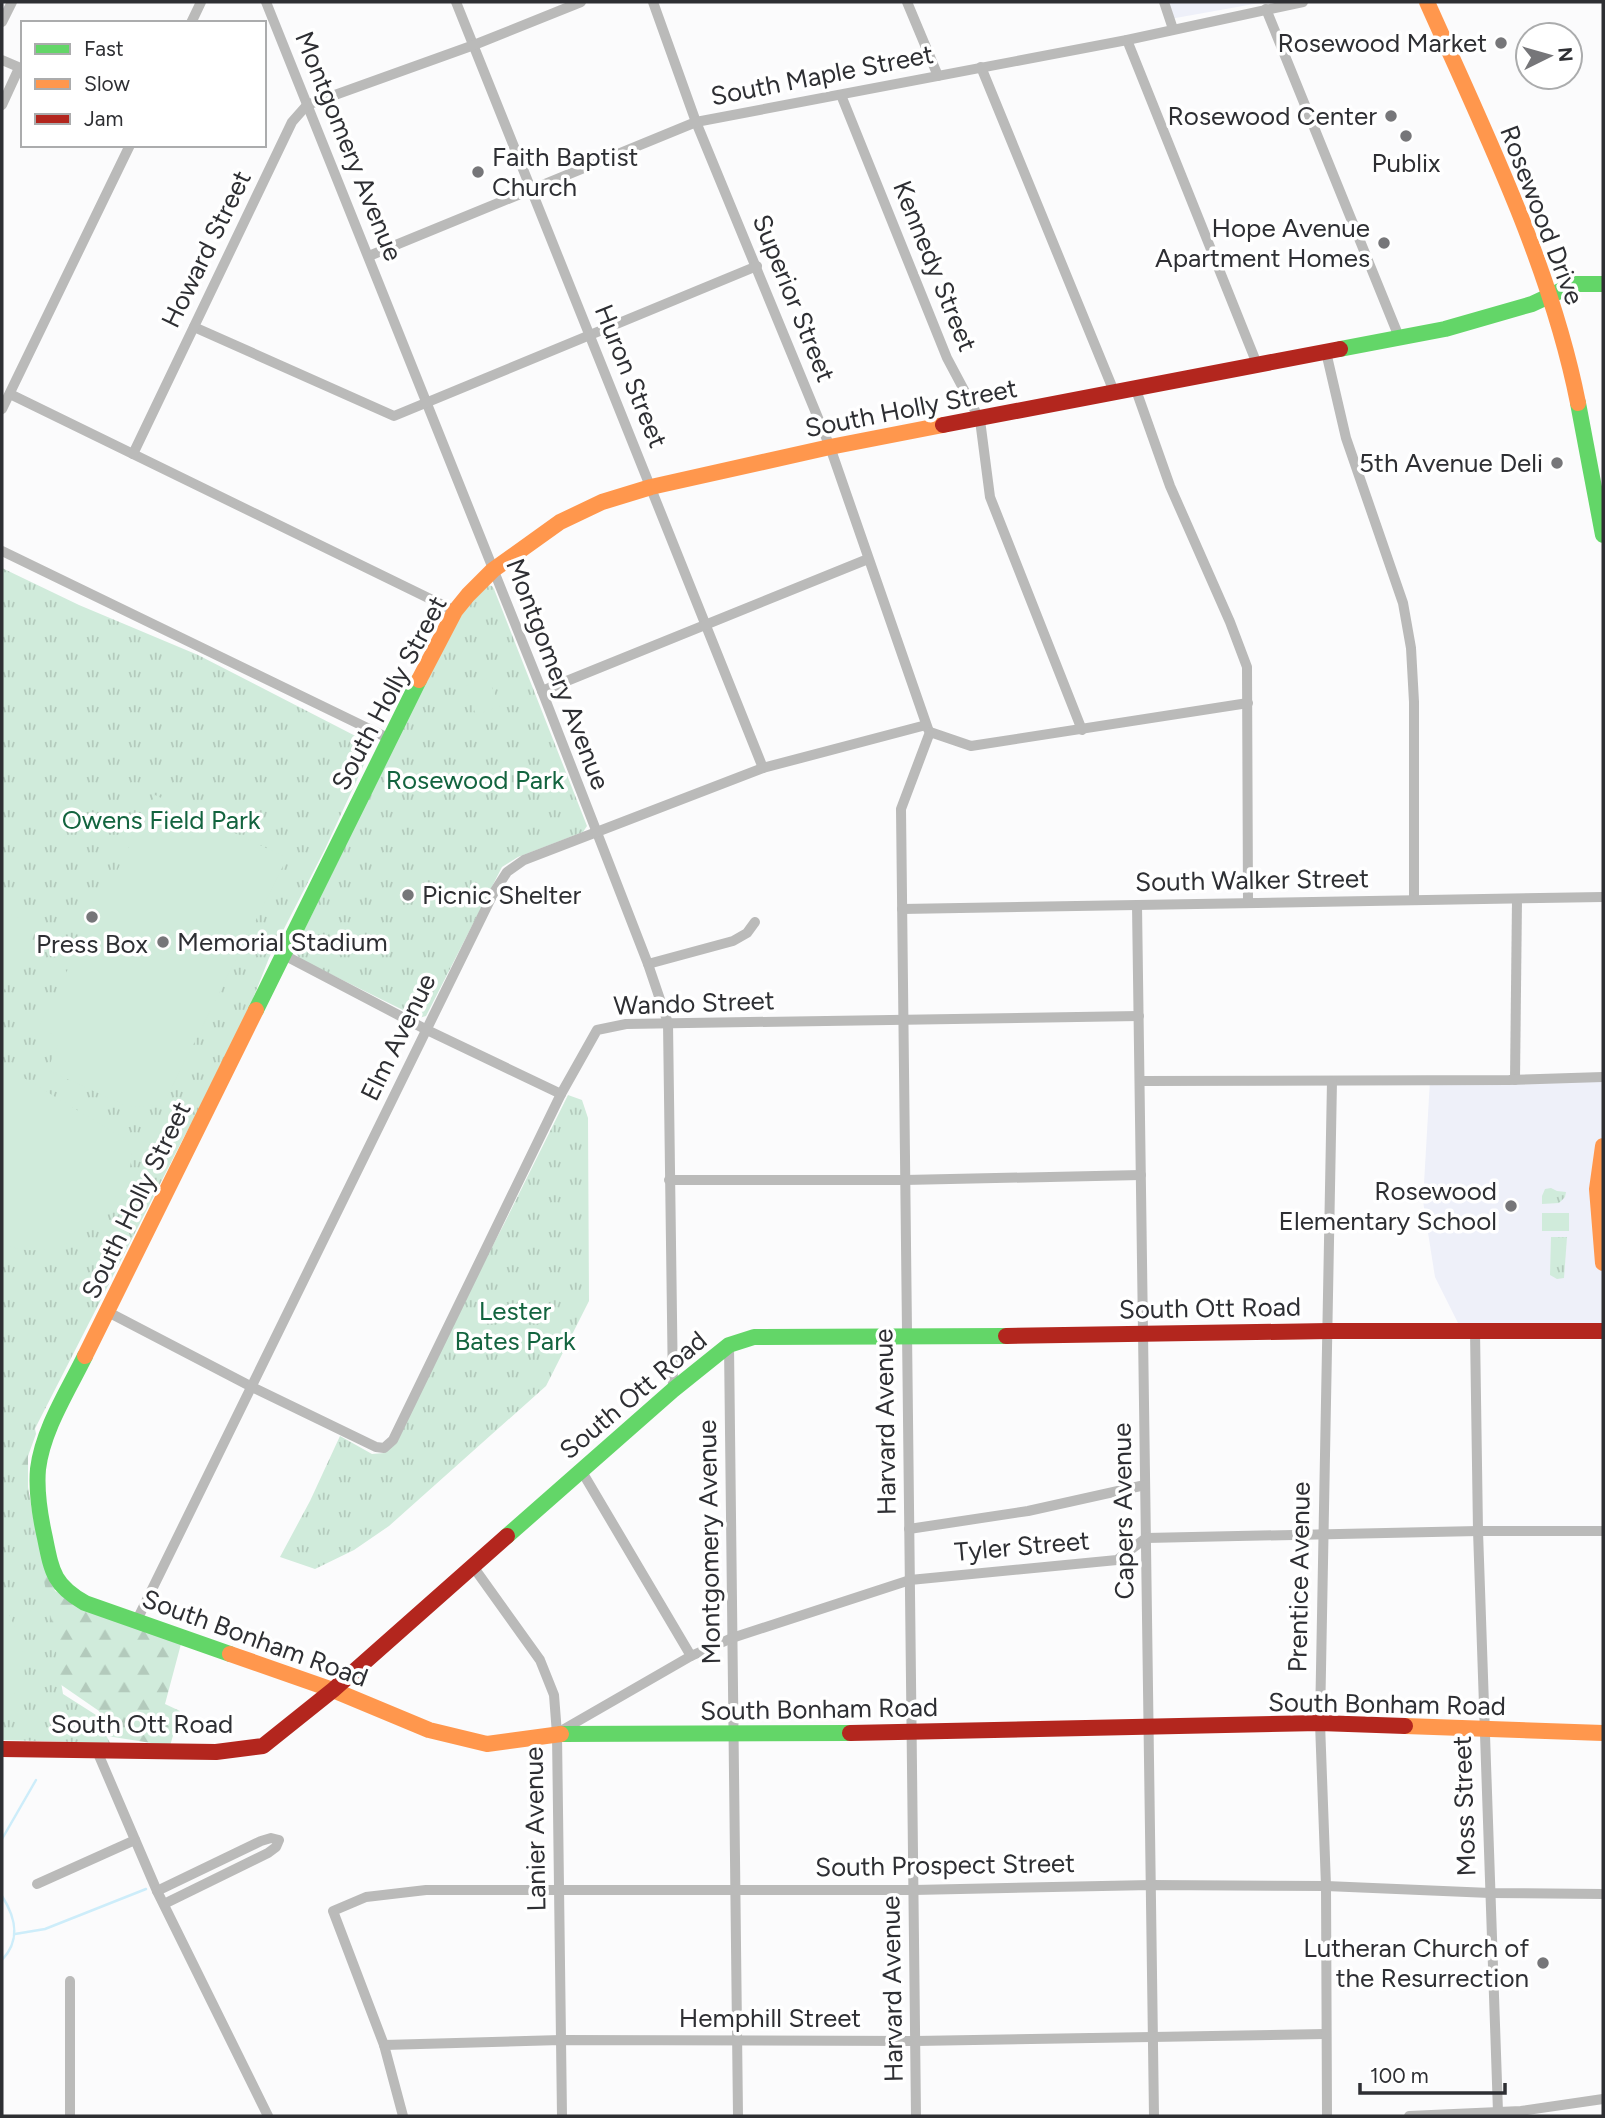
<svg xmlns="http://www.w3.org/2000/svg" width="1605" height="2118" viewBox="0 0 1605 2118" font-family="Figtree,sans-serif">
	<defs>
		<pattern id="forest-firs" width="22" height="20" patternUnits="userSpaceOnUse" patternTransform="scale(1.75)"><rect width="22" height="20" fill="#d0ebdb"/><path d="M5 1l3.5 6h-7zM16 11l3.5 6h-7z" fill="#b3cabc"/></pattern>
		<pattern id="park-tufts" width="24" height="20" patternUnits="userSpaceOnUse" patternTransform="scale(1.75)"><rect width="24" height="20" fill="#d0ebdb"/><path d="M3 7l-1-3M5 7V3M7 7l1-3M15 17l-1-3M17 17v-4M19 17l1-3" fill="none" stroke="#b3cabc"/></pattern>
	</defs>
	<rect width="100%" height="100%" fill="#fbfbfc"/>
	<!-- built -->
	<g fill="#eef0f9">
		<polygon points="1164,2 1265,2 1170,19"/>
		<polygon points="1603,1077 1603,1331 1462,1331 1435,1277 1423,1201 1430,1080"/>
	</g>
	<!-- forest -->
	<polygon fill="url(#forest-firs)" points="2,1404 31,1406 36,1434 28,1456 28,1487 33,1517 55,1591 181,1644 165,1704 180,1711 170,1746 107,1736 99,1711 57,1682"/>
	<!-- park -->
	<g fill="url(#park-tufts)">
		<polygon points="2,568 79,605 198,655 373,745 325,849 269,958 231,1054 184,1137 20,1458 47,1596 63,1694 96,1715 110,1743 2,1740"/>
		<polygon points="487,585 492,586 494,589 587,826 583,832 518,857 502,867 426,1016 419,1018 300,959 294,951 444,644 469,602"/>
		<polygon points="568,1095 582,1100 588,1118 589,1301 546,1386 389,1526 354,1550 315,1569 280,1557 310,1501 340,1436 372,1454 384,1453 503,1226"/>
		<polygon points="1551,1188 1557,1191 1566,1192 1565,1197 1559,1203 1542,1204 1542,1196 1545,1189"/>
		<polygon points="1551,1237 1567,1237 1564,1278 1557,1279 1550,1275"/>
	</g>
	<!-- garden -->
	<g fill="#d0ebdb">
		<polygon points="488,678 500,706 476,715 465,686"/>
		<polygon points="155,795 287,858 163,1105 129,1107 47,1070 61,1039 39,1027"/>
		<polygon points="2,911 21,919 35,932 2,994"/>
		<path d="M19 1075 125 1139C151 1169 90 1234 61 1246 42 1253 20 1251 2 1244V1088L8 1078Z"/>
		<rect x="1542" y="1213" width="27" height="18"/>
		<path d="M2 1599C15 1627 46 1686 2 1701Z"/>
	</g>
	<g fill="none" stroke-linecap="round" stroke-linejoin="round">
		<!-- stream -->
		<g stroke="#cdedfa" stroke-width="2.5">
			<polyline points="2,1839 36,1780"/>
			<path d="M2 1896C16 1918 21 1940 2 1960"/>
			<polyline points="15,1934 45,1929 146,1889"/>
		</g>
		<!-- street -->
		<g stroke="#babab9" stroke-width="10">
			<polyline points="266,2 542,691 648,964 668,1023 673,1390"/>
			<polyline points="456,2 763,768"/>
			<polyline points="653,2 696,122 830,447 928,729"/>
			<polyline points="907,2 938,76"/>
			<polyline points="1164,2 1173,29"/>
			<polyline points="1266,9 1399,337"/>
			<polyline points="2,22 12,2"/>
			<polyline points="191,23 201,2"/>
			<polyline points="1127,40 1257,364"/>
			<polyline points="2,60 23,69"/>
			<polyline points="981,67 1115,394"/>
			<polyline points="841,95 947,358 980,420 990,497 1082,730"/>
			<polyline points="2,105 19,68"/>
			<polyline points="369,256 696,122 1127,40 1303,2"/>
			<polyline points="194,327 394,416 757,266"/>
			<polyline points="1326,352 1346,438 1403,603 1411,648 1414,702 1414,900"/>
			<polyline points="1136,390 1170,486 1230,622 1247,667 1248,903"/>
			<polyline points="10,394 455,611"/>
			<polyline points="2,409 130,145"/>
			<polyline points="133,454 292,122 307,105 474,45 581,2"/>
			<polyline points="2,551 390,739"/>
			<polyline points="542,691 868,559"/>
			<polyline points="930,732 971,746 1248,703"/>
			<polyline points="1137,905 1154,2116"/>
			<polyline points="902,909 1603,897"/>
			<polyline points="284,955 427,1030 561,1094"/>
			<polyline points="648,964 733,941 747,933 755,922"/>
			<polyline points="1515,1080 1517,899"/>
			<polyline points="1140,1081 1509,1080 1603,1077"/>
			<polyline points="669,1180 905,1180 1141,1175"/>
			<polyline points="108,1312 252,1387 376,1447 384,1448 393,1440 561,1094 597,1030 626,1024 1139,1016"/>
			<polyline points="1475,1331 1478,1531 1498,2112"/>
			<polyline points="729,1345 738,2116"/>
			<polyline points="581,1470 691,1656"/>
			<polyline points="909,1529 1028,1511 1145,1485"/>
			<polyline points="472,1565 540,1660 554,1695 557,1734 562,2116"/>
			<polyline points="136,1622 493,894 507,872 524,860 763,768 926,725"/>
			<polyline points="559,1732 691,1656 732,1638 910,1580 1117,1560 1146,1538 1478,1531 1603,1531"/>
			<polyline points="97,1751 157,1891 268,2116"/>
			<polyline points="37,1884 135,1840"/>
			<polyline points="157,1891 261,1841 271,1838 279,1840 276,1847 268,1853 164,1904"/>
			<polyline points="70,1981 70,2116"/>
			<polyline points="384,2045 561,2040 915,2041 1325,2034"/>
			<polyline points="403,2116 384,2045 333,1911 366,1897 426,1890 914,1890 1151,1885 1326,1886 1490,1893 1603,1894"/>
			<polyline points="916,2116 901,809 930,732"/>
			<polyline points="1327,2116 1326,1886 1320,1723 1332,1081"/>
			<polyline points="1409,2116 1521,2111 1603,2099"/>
		</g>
		<!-- fast -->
		<g stroke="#63d668" stroke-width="16">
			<polyline points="1340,349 1445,329 1532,304 1575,284 1603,284"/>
			<polyline points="1578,403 1603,535"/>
			<polyline points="256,1010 419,680"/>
			<path d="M85 1356C68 1391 43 1429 38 1469 36 1492 40 1516 45 1538 52 1573 54 1585 85 1603L230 1654"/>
			<polyline points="507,1536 673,1390 729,1345 754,1337 1006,1336"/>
			<polyline points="561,1734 850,1733"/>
		</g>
		<!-- slow -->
		<g stroke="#ff974d" stroke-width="16">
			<path d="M1427 2C1484 130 1551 266 1578 403"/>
			<polyline points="419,680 455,611 468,595 493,570 560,522 602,502 651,487 830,447 943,425"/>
			<polyline points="1603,1146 1597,1189 1603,1263"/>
			<polyline points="85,1356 256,1010"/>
			<polyline points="230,1654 333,1690 429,1730 487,1744 561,1734"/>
			<polyline points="1405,1726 1603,1733"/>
		</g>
		<!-- jam -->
		<g stroke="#b3261e" stroke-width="16">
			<polyline points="943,425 1340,349"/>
			<polyline points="1006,1336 1328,1331 1603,1331"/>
			<polyline points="850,1733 1320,1723 1405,1726"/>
			<polyline points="2,1749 216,1752 263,1746 333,1690 507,1536"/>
		</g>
	</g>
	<!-- markers -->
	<g fill="#767679" stroke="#fff" stroke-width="2.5">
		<circle cx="1501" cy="43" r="7"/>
		<circle cx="1391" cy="116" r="7"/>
		<circle cx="1406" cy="136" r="7"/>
		<circle cx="478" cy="172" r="7"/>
		<circle cx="1384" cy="243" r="7"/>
		<circle cx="1557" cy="463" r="7"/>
		<circle cx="408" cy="895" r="7"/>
		<circle cx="92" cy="917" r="7"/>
		<circle cx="163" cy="942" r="7"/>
		<circle cx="1511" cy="1206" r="7"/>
		<circle cx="1543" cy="1963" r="7"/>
	</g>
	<g text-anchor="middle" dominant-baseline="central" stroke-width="7" stroke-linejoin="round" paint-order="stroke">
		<!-- poi labels -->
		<g font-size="26" fill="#2e2f33" stroke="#fff" text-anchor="end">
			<text x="1487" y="43">Rosewood Market</text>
			<text x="1377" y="116">Rosewood Center</text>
			<text x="492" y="157" text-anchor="start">Faith Baptist<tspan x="492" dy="30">Church</tspan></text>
			<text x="1406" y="163" text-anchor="middle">Publix</text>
			<text x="1370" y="228">Hope Avenue<tspan x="1370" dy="30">Apartment Homes</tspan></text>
			<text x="1543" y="463">5th Avenue Deli</text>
			<text x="422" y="895" text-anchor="start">Picnic Shelter</text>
			<text x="177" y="942" text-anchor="start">Memorial Stadium</text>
			<text x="92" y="944" text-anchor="middle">Press Box</text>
			<text x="1497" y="1191">Rosewood<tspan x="1497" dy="30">Elementary School</tspan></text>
			<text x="1529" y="1948">Lutheran Church of<tspan x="1529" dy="30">the Resurrection</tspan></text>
		</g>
		<!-- street labels -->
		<g font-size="26" fill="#2e2f33" stroke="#fff">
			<text transform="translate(822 75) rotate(-11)">South Maple Street</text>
			<text transform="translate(349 146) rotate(68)">Montgomery Avenue</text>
			<text transform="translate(1542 215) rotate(69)">Rosewood Drive</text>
			<text transform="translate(206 249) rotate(-64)">Howard Street</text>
			<text transform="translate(935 266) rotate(68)">Kennedy Street</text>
			<text transform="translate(794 298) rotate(68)">Superior Street</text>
			<text transform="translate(631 376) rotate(68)">Huron Street</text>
			<text transform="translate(911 408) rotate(-11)">South Holly Street</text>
			<text transform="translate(558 674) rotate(69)">Montgomery Avenue</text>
			<text transform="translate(389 693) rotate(-62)">South Holly Street</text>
			<text transform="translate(1252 880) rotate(-1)">South Walker Street</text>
			<text transform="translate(694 1003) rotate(-2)">Wando Street</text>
			<text transform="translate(398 1037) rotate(-64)">Elm Avenue</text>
			<text transform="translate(136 1200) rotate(-64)">South Holly Street</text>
			<text transform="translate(1210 1308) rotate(-1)">South Ott Road</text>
			<text transform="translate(633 1395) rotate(-40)">South Ott Road</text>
			<text transform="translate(885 1422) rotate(-91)">Harvard Avenue</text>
			<text transform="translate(1123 1511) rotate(-91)">Capers Avenue</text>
			<text transform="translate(709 1542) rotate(-91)">Montgomery Avenue</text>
			<text transform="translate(1022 1546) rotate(-5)">Tyler Street</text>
			<text transform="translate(1299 1577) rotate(-89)">Prentice Avenue</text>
			<text transform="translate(255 1638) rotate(20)">South Bonham Road</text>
			<text transform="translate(1387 1704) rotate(1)">South Bonham Road</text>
			<text transform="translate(819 1709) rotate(-1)">South Bonham Road</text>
			<text x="142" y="1724">South Ott Road</text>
			<text transform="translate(1464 1806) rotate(-92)">Moss Street</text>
			<text transform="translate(535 1829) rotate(-91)">Lanier Avenue</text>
			<text transform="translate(945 1865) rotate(-1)">South Prospect Street</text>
			<text transform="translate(892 1989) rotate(-91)">Harvard Avenue</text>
			<text x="770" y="2018">Hemphill Street</text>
		</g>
		<!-- park labels -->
		<g font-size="26" fill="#13643f" stroke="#fff">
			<text x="475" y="780">Rosewood Park</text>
			<text x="161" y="820">Owens Field Park</text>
			<text x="515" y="1311">Lester<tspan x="515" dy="30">Bates Park</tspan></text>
		</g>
	</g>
	<!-- border -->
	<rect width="1605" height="2118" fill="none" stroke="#2e2f33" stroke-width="7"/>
	<!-- legend -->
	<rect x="21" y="21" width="245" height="126" fill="#ffffff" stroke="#abacad" stroke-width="2"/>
	<rect x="35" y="44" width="35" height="10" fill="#63d668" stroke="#abacad" stroke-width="2"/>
	<text x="84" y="56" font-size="21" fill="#2e2f33">Fast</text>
	<rect x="35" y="79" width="35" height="10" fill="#ff974d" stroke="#abacad" stroke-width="2"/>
	<text x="84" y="91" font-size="21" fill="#2e2f33">Slow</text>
	<rect x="35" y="114" width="35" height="10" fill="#b3261e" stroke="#abacad" stroke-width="2"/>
	<text x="84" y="126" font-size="21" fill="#2e2f33">Jam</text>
	<!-- north arrow -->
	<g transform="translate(1549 56) rotate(85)"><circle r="33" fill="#ffffff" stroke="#abacad" stroke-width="2"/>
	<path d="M0-5L12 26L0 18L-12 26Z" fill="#767679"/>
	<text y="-10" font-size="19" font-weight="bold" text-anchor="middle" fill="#2e2f33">N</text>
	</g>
	<!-- scale -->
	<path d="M1360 2083v10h145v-10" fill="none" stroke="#2e2f33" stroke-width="3.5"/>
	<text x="1370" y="2083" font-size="21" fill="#2e2f33" stroke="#ffffff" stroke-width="5" paint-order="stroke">100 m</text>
</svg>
